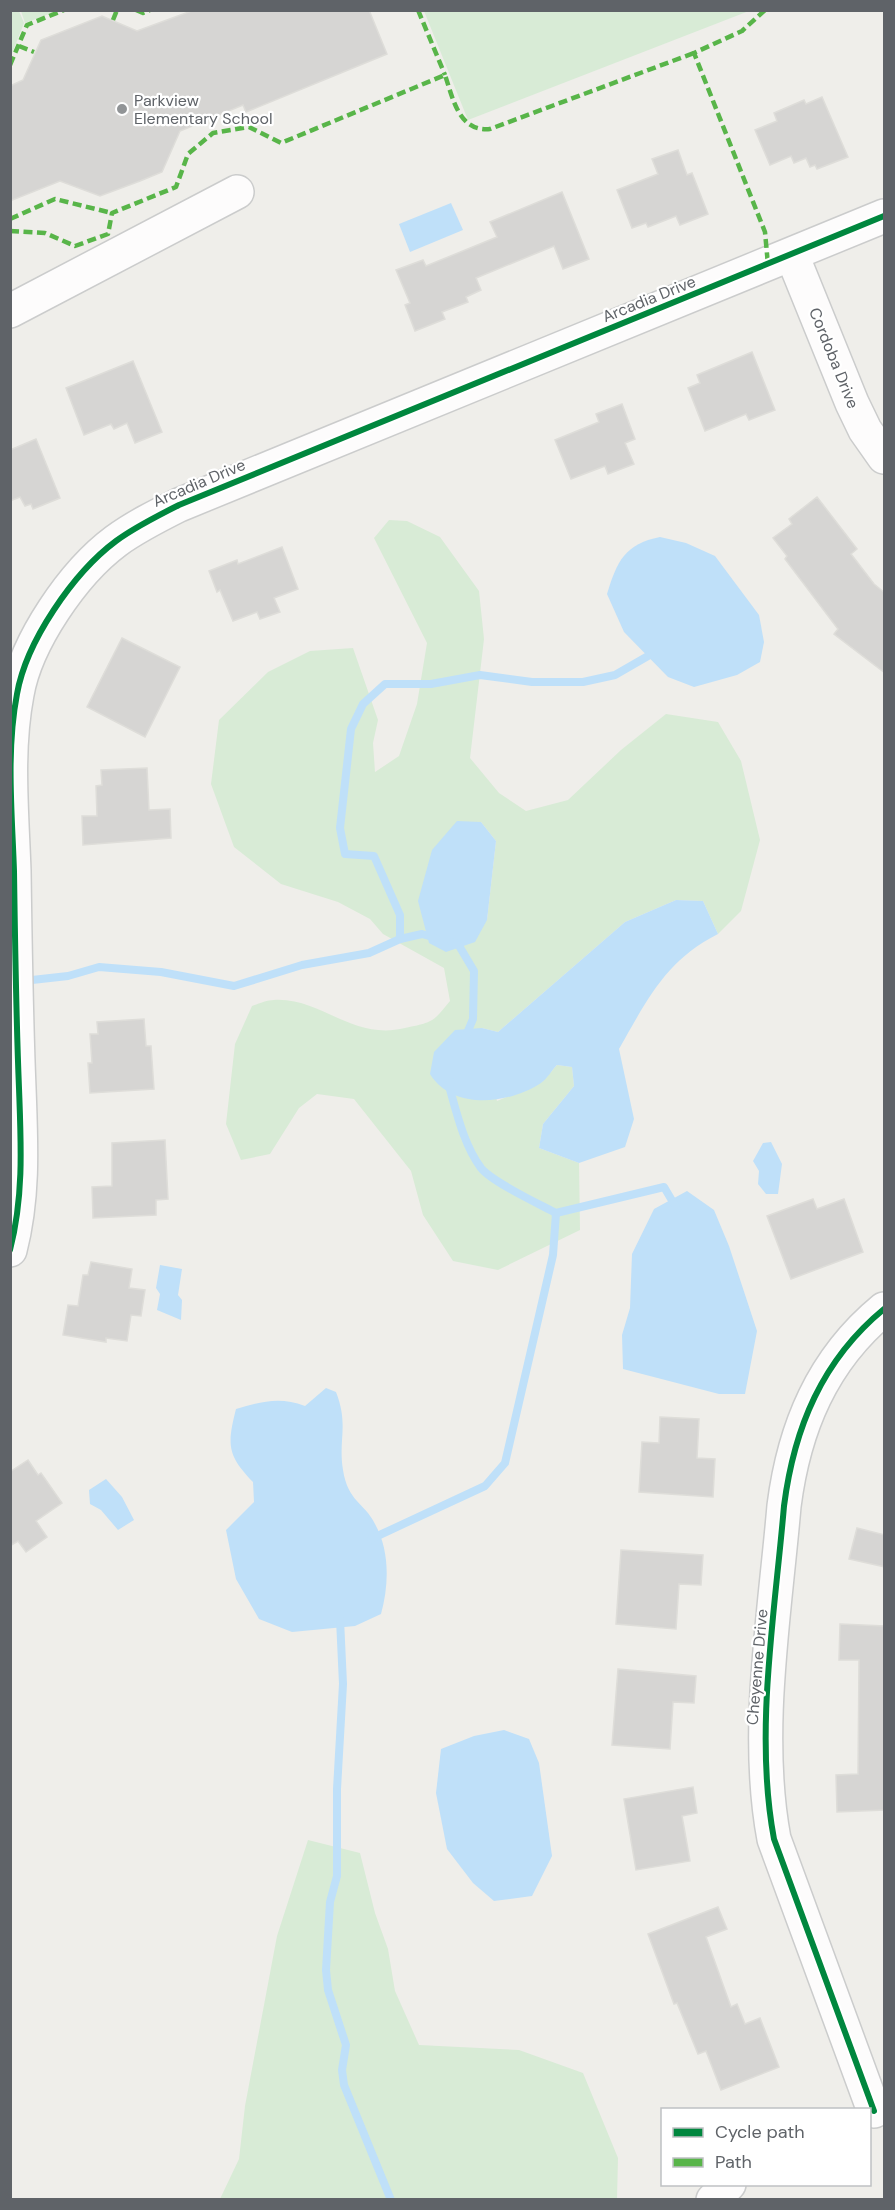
<svg xmlns="http://www.w3.org/2000/svg" width="895" height="2210" viewBox="0 0 895 2210" font-family="'DM Sans',sans-serif">
	<rect width="100%" height="100%" fill="#efeeea"/>
	<!-- green -->
	<g fill="#d8ebd6" fill-rule="evenodd">
		<polygon points="11,10 19,11 24,23 11,56"/>
		<polygon points="21,11 57,11 25,23"/>
		<polygon points="424,11 749,11 468,120"/>
		<path d="M389 520 407 521 440 537 479 591 484 639 470 758 499 793 526 811 568 800 621 750 666 714 718 722 741 761 760 840 741 911 718 934 703 901 676 900 625 922 498 1032 482 1028 497 1101 542 1082 557 1065 572 1067 574 1086 543 1124 539 1148 579 1163 580 1230 498 1270 453 1261 423 1215 411 1171 354 1099 317 1094 299 1108 270 1154 241 1160 226 1124 235 1044 252 1006C258 1004 267 1000 274 1000 321 997 352 1041 405 1028 433 1022 432 1023 450 1001L444 968 383 934 370 919 338 902 281 884 234 847 211 784 219 720 268 672 310 651 353 648 378 720 373 743 375 772 399 756 417 704 427 643 374 538ZM481 822 496 841 487 920Z"/>
		<polygon points="308,1840 360,1853 375,1913 388,1949 395,1991 419,2045 519,2050 583,2073 618,2158 617,2199 220,2199 239,2159 245,2106 277,1936"/>
	</g>
	<!-- water -->
	<g fill="#bfe0f9">
		<polygon points="451,203 463,230 410,252 399,224"/>
		<path d="M660 537 686 543 715 556 759 615 764 642 760 662 737 675 694 687 668 677 624 632 607 594C617 561 625 544 660 537Z"/>
		<polygon points="457,821 481,822 496,841 487,920 475,942 446,952 429,943 418,901 432,850"/>
		<path d="M676 900 703 901 718 934C666 960 647 1000 619 1049L634 1119 625 1147 579 1163 539 1148 543 1124 574 1086 572 1067 557 1065C552 1070 547 1079 541 1083 509 1104 453 1111 430 1074L434 1052 455 1030 482 1028 498 1032 625 922Z"/>
		<polygon points="771,1142 782,1164 778,1194 766,1194 758,1184 759,1171 753,1161 763,1143"/>
		<polygon points="687,1191 714,1210 729,1246 757,1331 745,1394 719,1394 623,1369 622,1335 630,1308 632,1254 654,1209"/>
		<polygon points="160,1265 182,1269 178,1295 182,1300 181,1320 157,1310 160,1294 156,1288"/>
		<path d="M326 1388 336 1392C349 1425 338 1440 343 1470 348 1502 364 1502 375 1524 390 1551 389 1585 381 1614L355 1626 292 1632 259 1619 236 1579 226 1530 254 1502 253 1482C227 1455 227 1445 236 1409 261 1402 279 1396 305 1406Z"/>
		<polygon points="106,1479 122,1497 134,1520 118,1530 101,1510 90,1504 89,1490"/>
		<polygon points="504,1730 529,1739 539,1763 552,1856 532,1896 494,1901 473,1883 447,1849 436,1793 441,1749 474,1736"/>
	</g>
	<g fill="none" stroke-linecap="round" stroke-linejoin="round">
		<!-- stream -->
		<g stroke="#bfe0f9" stroke-width="8">
			<polyline points="400,939 400,915 374,856 345,854 340,828 351,729 363,704 385,684 431,684 480,675 532,682 583,682 615,675 648,656"/>
			<polyline points="452,942 458,944 474,971 473,1019 465,1038"/>
			<polyline points="23,981 68,976 99,967 161,972 234,986 302,965 369,953 400,939 422,934 436,938"/>
			<path d="M451 1082 449 1086C457 1114 464 1145 481 1168 492 1182 539 1204 556 1213L664 1187 677 1209"/>
			<polyline points="371,1539 485,1486 505,1463 553,1255 556,1213"/>
			<polyline points="340,1619 343,1684 337,1789 337,1876 330,1902 326,1970 328,1990 346,2045 342,2070 344,2085 391,2200"/>
		</g>
	</g>
	<!-- building -->
	<g fill="#d6d5d3" stroke="#deddd9" stroke-width="1.5">
		<polygon points="194,10 369,10 387,54 246,112 243,105 180,131 162,172 140,181 100,196 60,181 10,201 10,86 23,80 41,40 102,16 137,31"/>
		<polygon points="822,97 848,157 817,169 815,165 810,167 806,158 794,163 791,156 770,165 755,130 777,121 774,113 804,100 806,104"/>
		<polygon points="678,150 687,175 692,173 708,214 680,225 676,216 648,227 646,223 632,228 617,190 658,174 652,159"/>
		<polygon points="562,192 589,259 563,269 554,246 476,278 481,290 466,297 468,302 442,312 445,319 415,331 405,305 410,303 396,270 423,260 426,266 497,237 490,222"/>
		<polygon points="752,352 775,410 749,420 746,414 705,431 688,388 700,383 697,375"/>
		<polygon points="133,361 162,432 135,443 127,423 114,429 111,424 84,435 66,388"/>
		<polygon points="622,404 635,439 625,443 634,464 608,474 605,466 571,479 555,440 599,422 596,414"/>
		<polygon points="36,439 60,498 33,509 31,504 25,506 20,497 10,501 10,450"/>
		<polygon points="817,497 857,549 851,554 874,584 885,593 885,673 834,634 838,629 785,559 787,556 773,538 792,524 789,519"/>
		<polygon points="282,547 298,589 274,598 280,612 260,619 257,612 233,621 220,590 217,592 209,571 237,560 238,564"/>
		<polygon points="122,638 180,667 145,737 87,707"/>
		<polygon points="147,768 149,810 170,809 171,838 83,845 82,816 97,816 96,786 102,785 101,770"/>
		<polygon points="144,1019 146,1046 151,1046 154,1089 90,1093 88,1063 92,1063 90,1034 98,1034 97,1022"/>
		<polygon points="165,1140 168,1199 156,1200 156,1215 93,1218 92,1187 112,1186 112,1143"/>
		<polygon points="813,1199 817,1209 844,1199 863,1252 791,1279 767,1216"/>
		<polygon points="91,1262 132,1269 129,1288 145,1290 141,1316 131,1315 127,1341 106,1338 106,1342 63,1335 68,1305 78,1306 83,1275 88,1275"/>
		<polygon points="660,1417 699,1419 697,1458 715,1459 713,1497 639,1492 642,1442 659,1443"/>
		<polygon points="28,1460 38,1475 41,1473 62,1503 36,1521 47,1537 26,1552 18,1541 10,1546 10,1472"/>
		<polygon points="857,1528 885,1535 885,1567 849,1559"/>
		<polygon points="621,1550 703,1555 701,1585 679,1584 676,1629 616,1624"/>
		<polygon points="840,1624 885,1626 885,1810 837,1812 836,1775 858,1774 859,1660 839,1660"/>
		<polygon points="618,1669 696,1676 694,1703 673,1702 670,1749 612,1745"/>
		<polygon points="693,1787 697,1813 682,1816 690,1861 636,1870 624,1799"/>
		<polygon points="718,1907 727,1929 706,1937 731,2007 737,2004 745,2024 760,2018 779,2067 721,2090 706,2051 698,2054 677,2003 674,2004 648,1934"/>
	</g>
	<g fill="none" stroke-linecap="round" stroke-linejoin="round">
		<defs>
			<g id="minor">
				<polyline points="792,255 852,403 865,430 884,457"/>
				<polyline points="10,311 237,192"/>
				<path d="M10 1250C24 1196 21 1143 19 1088 16 1016 15 943 14 871 12 813 6 751 17 694 26 642 73 573 116 541 135 527 157 516 179 505L884 216"/>
				<path d="M874 2111 774 1839C754 1733 775 1613 784 1506 794 1428 822 1360 884 1309"/>
				<polyline points="713,2200 729,2184"/>
			</g>
		</defs>
		<!-- minor casing -->
		<use href="#minor" stroke="#cbcccc" stroke-width="36"/>
		<!-- minor -->
		<use href="#minor" stroke="#fdfcfc" stroke-width="33"/>
		<!-- quiet -->
		<g stroke="#58b549" stroke-width="4.5" stroke-dasharray="9 4.5" stroke-linecap="butt">
			<polyline points="136,10 143,13 150,10"/>
			<polyline points="418,10 445,75"/>
			<polyline points="765,10 742,31 694,53 765,232 768,265"/>
			<polyline points="113,20 117,10"/>
			<polyline points="19,46 34,52"/>
			<polyline points="10,65 27,25 64,10"/>
			<polyline points="10,219 55,199 112,213"/>
			<path d="M10 231 45 233 75 246 108 234 112 213 176 187 188 154 213 133 249 127 281 143 445 75C453 99 459 132 490 129L694 53"/>
		</g>
		<defs>
			<g id="cycleway">
				<path d="M10 1250C24 1196 21 1143 19 1088 16 1016 15 943 14 871 12 813 6 751 17 694 26 642 73 573 116 541 135 527 157 516 179 505L884 216"/>
				<path d="M874 2111 774 1839C754 1733 775 1613 784 1506 794 1428 822 1360 884 1309"/>
			</g>
		</defs>
		<!-- cycleway casing -->
		<use href="#cycleway" stroke="#fff" stroke-width="10"/>
		<!-- cycleway -->
		<use href="#cycleway" stroke="#00873e" stroke-width="6"/>
	</g>
	<!-- markers -->
	<circle fill="#919496" stroke="#fff" stroke-width="2" cx="122" cy="109" r="6"/>
	<g text-anchor="middle" dominant-baseline="central" stroke-width="4.5" stroke-linejoin="round" paint-order="stroke">
		<!-- poi labels -->
		<g font-size="16" fill="#5f6368" stroke="#fff" text-anchor="start">
			<text x="134" y="100">Parkview<tspan x="134" dy="18">Elementary School</tspan></text>
		</g>
		<!-- street labels -->
		<g font-size="16" fill="#5f6368" stroke="#fff">
			<text transform="translate(649 299) rotate(-22)">Arcadia Drive</text>
			<text transform="translate(834 358) rotate(68)">Cordoba Drive</text>
			<text transform="translate(199 483) rotate(-23)">Arcadia Drive</text>
			<text transform="translate(757 1667) rotate(-85)">Cheyenne Drive</text>
		</g>
	</g>
	<!-- border -->
	<rect width="895" height="2210" fill="none" stroke="#5f6368" stroke-width="24"/>
	<!-- legend -->
	<rect x="661" y="2108" width="210" height="78" fill="#ffffff" stroke="#bfc1c3" stroke-width="1.5"/>
	<rect x="673" y="2128" width="30" height="9" fill="#00873e" stroke="#bfc1c3" stroke-width="1.5"/>
	<text x="715" y="2138" font-size="18" fill="#5f6368">Cycle path</text>
	<rect x="673" y="2158" width="30" height="9" fill="#58b549" stroke="#bfc1c3" stroke-width="1.5"/>
	<text x="715" y="2168" font-size="18" fill="#5f6368">Path</text>
</svg>
